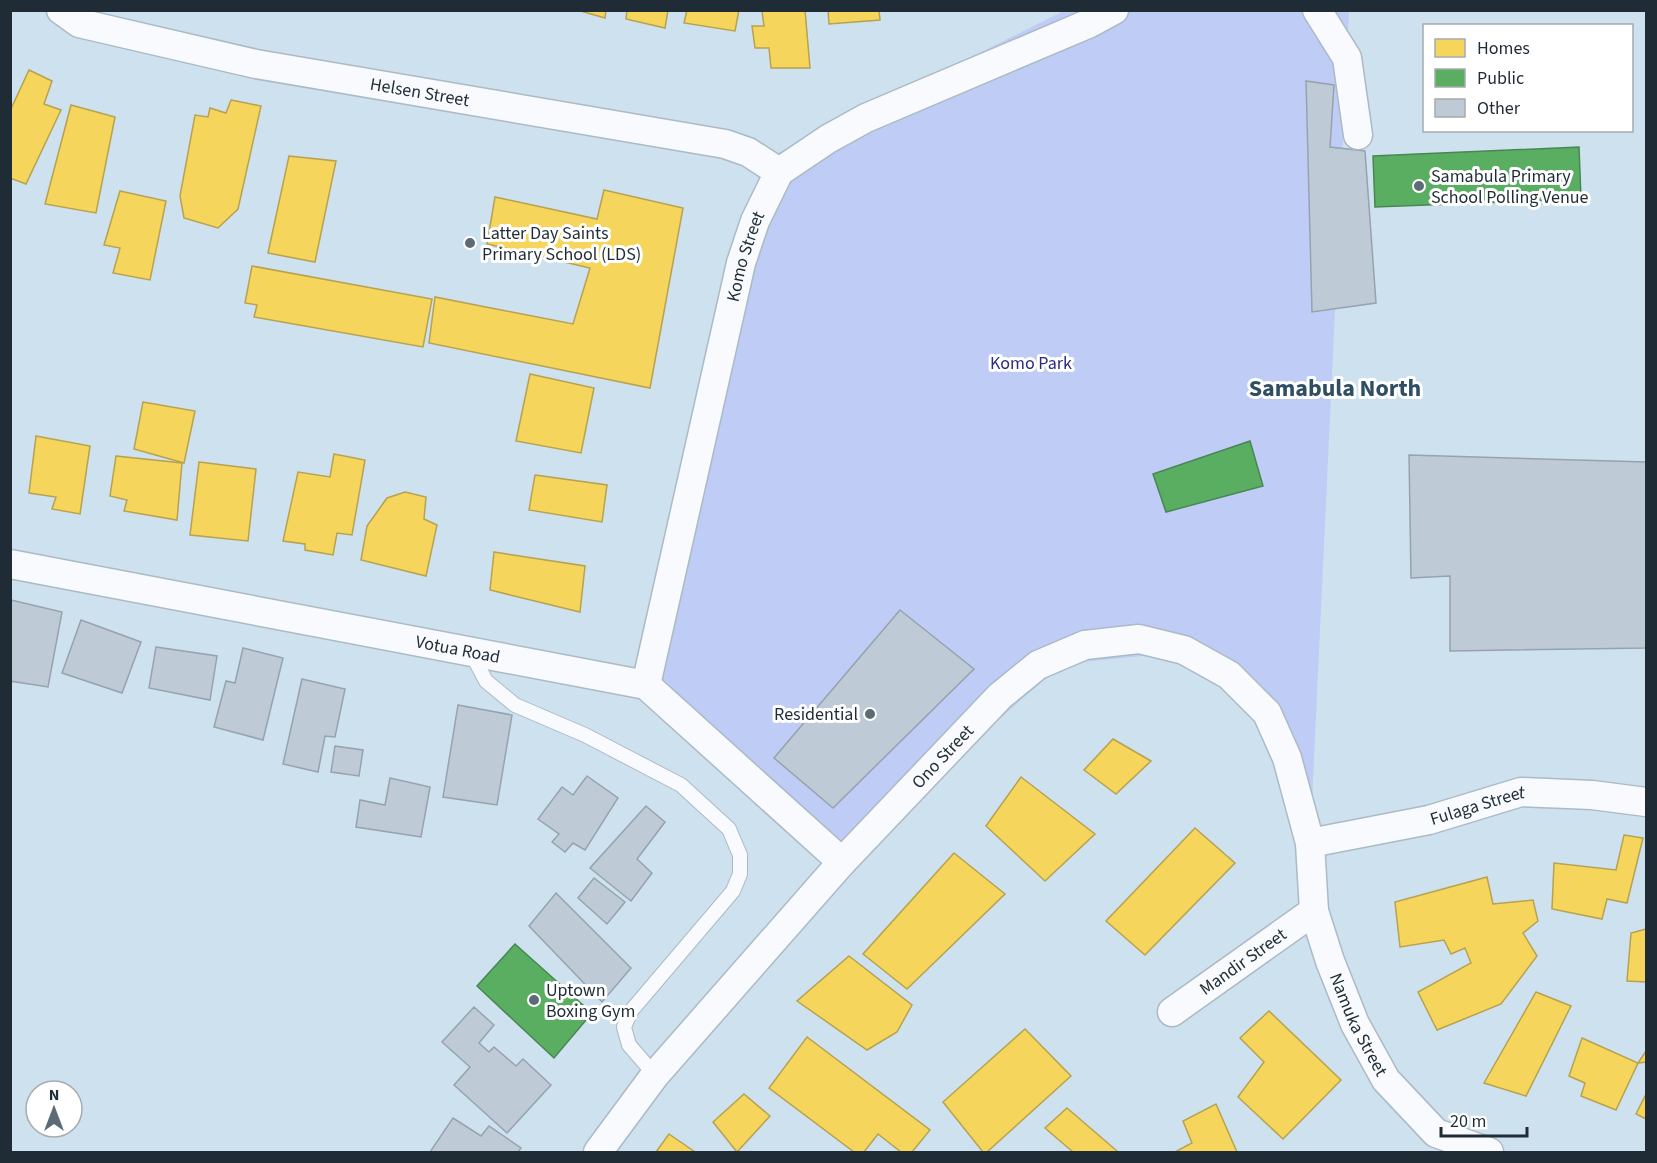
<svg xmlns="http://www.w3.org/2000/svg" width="1657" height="1163" viewBox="0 0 1657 1163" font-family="'Source Sans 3',sans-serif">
	<rect width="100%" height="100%" fill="#cee1ef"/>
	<!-- green -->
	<polygon fill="#beccf6" points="1064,11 1349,11 1310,843 1276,710 1183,652 1062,664 834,864 650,685 762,161"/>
	<!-- homes -->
	<g fill="#f6d55c" stroke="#b6a250" stroke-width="1.5">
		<polygon points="577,10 606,10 605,18"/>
		<polygon points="627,10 668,10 665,28 626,19"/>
		<polygon points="687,10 739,10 735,31 684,23"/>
		<polygon points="805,10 810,68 771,68 769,48 755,48 752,26 764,26 762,11"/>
		<polygon points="828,10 879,10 880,20 829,24"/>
		<polygon points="29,70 52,81 44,104 61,110 26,184 10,178 10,111"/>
		<polygon points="231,100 261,106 238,209 218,228 184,218 180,196 195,115 208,117 210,108 226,113"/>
		<polygon points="71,105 115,117 96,213 45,204"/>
		<polygon points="289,156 336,161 315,262 268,253"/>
		<polygon points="604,190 683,208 650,388 429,343 435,297 573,324 590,268 487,244 495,197 597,219"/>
		<polygon points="120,191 166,201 150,280 113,273 120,248 104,245"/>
		<polygon points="252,266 432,299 423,347 254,317 257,305 245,303"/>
		<polygon points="530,374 594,388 581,453 516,441"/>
		<polygon points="143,402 195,411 184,463 134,449"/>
		<polygon points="36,436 90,446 80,514 52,509 56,497 29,493"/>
		<polygon points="334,454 365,460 352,535 337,533 333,555 305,550 305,544 283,541 298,472 330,477"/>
		<polygon points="116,456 182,463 177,520 124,511 127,500 110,496"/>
		<polygon points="199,462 256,469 248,541 190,535"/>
		<polygon points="535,475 607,485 602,522 529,510"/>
		<polygon points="405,492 426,497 424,519 437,525 426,576 361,560 367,526 387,498"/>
		<polygon points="494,552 585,566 580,612 490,590"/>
		<polygon points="1113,739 1151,761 1116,794 1084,770"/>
		<polygon points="1021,777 1095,834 1045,881 986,826"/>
		<polygon points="1195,828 1235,863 1145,955 1106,921"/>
		<polygon points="1624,835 1643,838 1627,903 1607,899 1602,919 1552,909 1554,863 1616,870"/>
		<polygon points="954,853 1005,894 907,989 863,954"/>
		<polygon points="1487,877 1493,904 1533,900 1538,921 1523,933 1537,956 1501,1004 1437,1030 1418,992 1471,963 1465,948 1451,954 1444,940 1400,947 1395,902"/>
		<polygon points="1646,929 1646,982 1627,981 1631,933"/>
		<polygon points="849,956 912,1005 897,1032 867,1050 797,1001"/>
		<polygon points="1536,992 1571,1006 1526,1096 1484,1083"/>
		<polygon points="1269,1011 1341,1080 1283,1139 1238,1097 1264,1062 1240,1038"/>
		<polygon points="1025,1029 1071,1076 987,1152 983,1152 943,1102"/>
		<polygon points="807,1037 930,1130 912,1152 901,1152 878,1134 864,1152 854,1152 769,1088"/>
		<polygon points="1582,1038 1638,1063 1616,1110 1581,1096 1585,1083 1569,1076"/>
		<polygon points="1646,1051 1646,1062 1638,1063"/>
		<polygon points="744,1094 770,1116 737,1152 713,1122"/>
		<polygon points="1646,1094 1646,1119 1636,1114"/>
		<polygon points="1216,1104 1237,1152 1175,1152 1192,1143 1183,1121"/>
		<polygon points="1067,1108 1117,1151 1115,1152 1073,1152 1045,1128"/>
		<polygon points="669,1134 695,1152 656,1152"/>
	</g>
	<!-- public -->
	<g fill="#5aae61" stroke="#488754" stroke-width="1.5">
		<polygon points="1579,147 1581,199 1375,207 1373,156"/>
		<polygon points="1250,441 1263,486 1166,512 1153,474"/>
		<polygon points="515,944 592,1013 554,1058 477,986"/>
	</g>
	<!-- building -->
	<g fill="#becad6" stroke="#96a3af" stroke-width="1.5">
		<polygon points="1306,81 1334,85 1330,147 1365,151 1376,303 1312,312"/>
		<polygon points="1409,455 1646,462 1646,648 1450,651 1450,576 1411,578"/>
		<polygon points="11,600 62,612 48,687 10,681"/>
		<polygon points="900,610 974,669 833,808 774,758"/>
		<polygon points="81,620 141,642 122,693 62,673"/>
		<polygon points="156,647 217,656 210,700 149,688"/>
		<polygon points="243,648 283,658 263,740 214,727 226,681 235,683"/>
		<polygon points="302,679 345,689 335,737 325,736 318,772 283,764"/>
		<polygon points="458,705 512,715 497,805 443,797"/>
		<polygon points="335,746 363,750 359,776 331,772"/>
		<polygon points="587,776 618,798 585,850 573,843 565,852 552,842 559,834 538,819 562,787 573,795"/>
		<polygon points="390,778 430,787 421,837 356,827 360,800 385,805"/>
		<polygon points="646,806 665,822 637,859 652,873 631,901 590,868"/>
		<polygon points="594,878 625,902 607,924 578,898"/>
		<polygon points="556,893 631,968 602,1002 529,926"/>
		<polygon points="474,1007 494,1025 479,1043 489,1052 494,1047 516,1066 523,1059 551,1085 507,1133 454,1085 470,1067 442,1042"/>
		<polygon points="453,1118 481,1136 489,1126 521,1148 518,1152 430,1152"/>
	</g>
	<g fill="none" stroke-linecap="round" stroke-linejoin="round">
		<defs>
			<polyline id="lane" points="470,651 486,681 515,705 585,735 681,785 729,829 740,855 740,874 733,891 631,1011 624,1027 629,1045 655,1075"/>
			<g id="street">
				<path id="s1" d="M61 10 79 23 256 64 725 144 748 152 779 172"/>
				<polyline points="1317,10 1347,58 1358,135"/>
				<path id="s2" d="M10 564 646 685 842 862"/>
				<path id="s3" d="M646 685 741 263 755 221 779 172 828 139 866 118 1090 23 1114 10"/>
				<path id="s4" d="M1310 843 1429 820 1521 792 1592 795 1646 802"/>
				<path id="s5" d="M1172 1012 1314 911"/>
				<path id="s6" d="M598 1152 655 1075 842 862 1000 696 1038 665 1085 645 1139 639 1184 650 1229 675 1267 713 1287 758 1310 843 1314 911 1330 961 1355 1024 1386 1080 1436 1133 1489 1152"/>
			</g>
		</defs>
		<!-- lane casing -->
		<use href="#lane" stroke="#abbac5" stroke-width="16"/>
		<!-- street casing -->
		<use href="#street" stroke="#abbac5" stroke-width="31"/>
		<!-- lane -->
		<use href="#lane" stroke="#f8fafd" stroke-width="14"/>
		<!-- street -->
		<use href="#street" stroke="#f8fafd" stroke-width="28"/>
	</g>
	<!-- markers -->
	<g fill="#5c6b76" stroke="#fff" stroke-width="2">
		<circle cx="1419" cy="186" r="6"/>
		<circle cx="470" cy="243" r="6"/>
		<circle cx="870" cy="714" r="6"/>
		<circle cx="534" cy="1000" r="6"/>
	</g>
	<g text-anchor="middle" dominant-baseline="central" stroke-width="6" stroke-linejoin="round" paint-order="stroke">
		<!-- street labels -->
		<g font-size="18" fill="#1f2c35" stroke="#fff">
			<text stroke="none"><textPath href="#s1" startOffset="370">Helsen Street</textPath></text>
			<text stroke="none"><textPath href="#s3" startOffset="440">Komo Street</textPath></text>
			<text stroke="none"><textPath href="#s2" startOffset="456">Votua Road</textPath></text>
			<text stroke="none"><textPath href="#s6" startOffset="525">Ono Street</textPath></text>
			<text stroke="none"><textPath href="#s4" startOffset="172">Fulaga Street</textPath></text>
			<text stroke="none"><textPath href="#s5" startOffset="87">Mandir Street</textPath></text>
			<text stroke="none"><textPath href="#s6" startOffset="1242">Namuka Street</textPath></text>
		</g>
		<!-- poi labels -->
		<g font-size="18" fill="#1f2c35" stroke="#fff" text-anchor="start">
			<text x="1431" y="176">Samabula Primary<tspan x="1431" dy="21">School Polling Venue</tspan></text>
			<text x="482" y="233">Latter Day Saints<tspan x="482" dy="21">Primary School (LDS)</tspan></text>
			<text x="858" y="714" text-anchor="end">Residential</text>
			<text x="546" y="990">Uptown<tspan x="546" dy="21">Boxing Gym</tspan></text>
		</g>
		<!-- park labels -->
		<g font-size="18" fill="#2c2b82" stroke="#fff">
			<text x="1031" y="363">Komo Park</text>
		</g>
		<!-- district labels -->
		<g font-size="24" font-weight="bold" fill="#304e63" stroke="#fff">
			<text x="1335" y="388">Samabula North</text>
		</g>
	</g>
	<!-- border -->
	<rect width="1657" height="1163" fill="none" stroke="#1f2c35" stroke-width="24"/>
	<!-- legend -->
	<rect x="1423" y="24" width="210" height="108" fill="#ffffff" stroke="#a5abae" stroke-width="1.5"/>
	<rect x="1435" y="39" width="30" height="18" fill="#f6d55c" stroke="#a5abae" stroke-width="1.5"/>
	<text x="1477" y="54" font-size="18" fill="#1f2c35">Homes</text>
	<rect x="1435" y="69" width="30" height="18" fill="#5aae61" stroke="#a5abae" stroke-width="1.5"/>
	<text x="1477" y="84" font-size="18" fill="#1f2c35">Public</text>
	<rect x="1435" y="99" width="30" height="18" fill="#becad6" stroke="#a5abae" stroke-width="1.5"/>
	<text x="1477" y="114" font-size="18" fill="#1f2c35">Other</text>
	<!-- north arrow -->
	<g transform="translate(54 1109)"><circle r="28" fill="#ffffff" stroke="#a5abae" stroke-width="1.5"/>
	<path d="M0-4.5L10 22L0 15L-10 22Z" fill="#5c6b76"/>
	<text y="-9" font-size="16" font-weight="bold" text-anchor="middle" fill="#1f2c35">N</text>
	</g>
	<!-- scale -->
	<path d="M1441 1127v9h86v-9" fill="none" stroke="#1f2c35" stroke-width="3"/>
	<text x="1450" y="1127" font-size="18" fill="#1f2c35" stroke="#ffffff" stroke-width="4.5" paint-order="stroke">20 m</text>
</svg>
